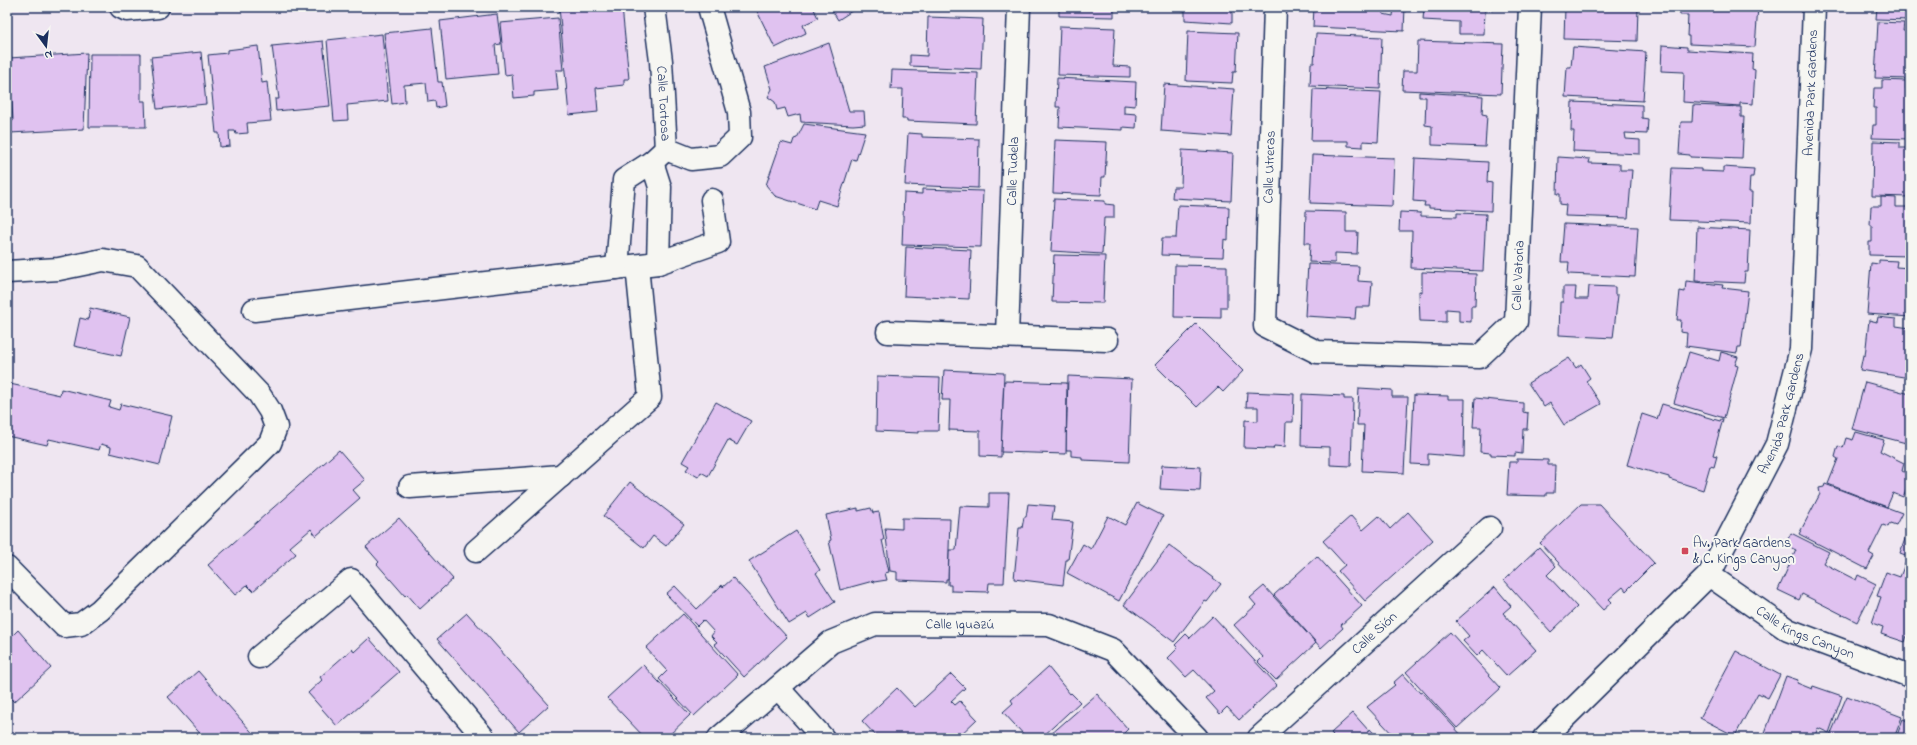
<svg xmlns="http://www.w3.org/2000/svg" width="1917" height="745" viewBox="0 0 1917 745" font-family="'Indie Flower',sans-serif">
	<rect width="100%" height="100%" fill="#efe6f1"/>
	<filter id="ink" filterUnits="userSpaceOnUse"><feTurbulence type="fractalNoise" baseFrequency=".025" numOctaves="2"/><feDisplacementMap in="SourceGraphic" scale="8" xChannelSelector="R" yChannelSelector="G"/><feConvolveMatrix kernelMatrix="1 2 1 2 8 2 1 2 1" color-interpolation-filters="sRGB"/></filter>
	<g filter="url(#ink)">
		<!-- building -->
		<g fill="#e0c2f0" stroke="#1b2f5e">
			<polygon points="559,7 622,7 629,79 624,79 624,85 596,88 598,112 569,115"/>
			<polygon points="755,7 813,7 818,18 803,25 806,33 775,48"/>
			<polygon points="830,7 858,7 838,20"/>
			<polygon points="1059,7 1114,7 1114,17 1059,16"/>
			<polygon points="1176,7 1232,7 1232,23 1185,20 1185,11 1176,10"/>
			<polygon points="1314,7 1383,7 1383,14 1393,16 1394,7 1405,7 1404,31 1313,27"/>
			<polygon points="1424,7 1492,7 1492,10 1485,10 1484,34 1459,34 1459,22 1423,20"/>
			<polygon points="1565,7 1638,7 1637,41 1564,39"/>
			<polygon points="1680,7 1758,7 1755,47 1689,44 1689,36 1687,36 1688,15 1680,15"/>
			<polygon points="1877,7 1910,7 1910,20 1876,19"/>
			<polygon points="497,14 501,44 495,45 498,74 446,79 440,21"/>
			<polygon points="928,17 983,19 981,69 910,66 910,55 927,56"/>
			<polygon points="558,18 563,70 556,70 558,90 534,92 534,96 514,98 512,74 505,75 500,23"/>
			<polygon points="1878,22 1904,23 1903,31 1910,31 1910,79 1875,78"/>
			<polygon points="1060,26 1115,28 1113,66 1130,67 1130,77 1058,75"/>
			<polygon points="432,28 438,82 442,82 445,106 436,108 435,101 428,102 426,83 404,85 405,102 392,104 384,33"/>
			<polygon points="1188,31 1238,33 1236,72 1233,72 1232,83 1186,81"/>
			<polygon points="382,34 388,101 347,105 348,120 334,121 327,40"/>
			<polygon points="1316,34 1382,37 1380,89 1310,86 1311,63 1314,63"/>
			<polygon points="323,41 330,106 276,111 275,99 279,99 272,46"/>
			<polygon points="1418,41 1503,44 1501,94 1402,90 1403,71 1417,71"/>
			<polygon points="829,43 849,111 864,111 865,124 853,125 801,122 800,114 788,117 785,108 777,110 775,102 768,97 772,89 765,67"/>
			<polygon points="1662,45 1687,47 1687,50 1753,54 1752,69 1755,70 1753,104 1740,103 1740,106 1683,102 1684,72 1661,71"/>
			<polygon points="258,46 262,83 267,82 271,121 247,123 248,133 236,134 235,131 229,131 230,146 220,147 219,133 216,133 208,55 227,53 227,50"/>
			<polygon points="1573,47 1646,52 1643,101 1565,97 1567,67 1571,67"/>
			<polygon points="201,52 206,104 157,109 151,57"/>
			<polygon points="87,53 84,129 10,133 9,121 13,121 9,58"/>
			<polygon points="90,54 141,54 141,101 145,101 146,127 89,127"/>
			<polygon points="892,70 978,73 976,124 907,121 907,119 902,119 903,89 891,89"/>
			<polygon points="1057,78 1136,82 1135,106 1124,105 1124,113 1137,114 1136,128 1123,127 1123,130 1059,127 1060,107 1056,107"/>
			<polygon points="1882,80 1906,81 1906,89 1910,89 1910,139 1872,138 1873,125 1876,125 1876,108 1873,108 1874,88 1882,88"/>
			<polygon points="1164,84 1234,89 1231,136 1161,131"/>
			<polygon points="1313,89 1381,92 1378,142 1363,141 1363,147 1348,146 1348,141 1311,141"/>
			<polygon points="1419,92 1483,96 1482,114 1487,115 1485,147 1432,145 1432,126 1425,125 1426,97 1419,97"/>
			<polygon points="1572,102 1642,105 1642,118 1648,119 1647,134 1625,133 1626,139 1640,140 1640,154 1573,151 1574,131 1571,131"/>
			<polygon points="1693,105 1741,107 1741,117 1744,117 1742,159 1690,157 1690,155 1679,154 1681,122 1692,122"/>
			<polygon points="804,124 865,132 856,160 852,159 837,206 818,200 815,209 775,196 766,185 781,142 792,145 794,139 797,138"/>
			<polygon points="908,133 922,134 922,137 979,139 978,188 905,185"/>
			<polygon points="1055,140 1107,142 1105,177 1102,177 1101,195 1053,193"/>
			<polygon points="1873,141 1900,142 1900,148 1910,148 1910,197 1872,196"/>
			<polygon points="1182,150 1233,153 1231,201 1172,198 1173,187 1181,187"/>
			<polygon points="1312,155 1394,158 1392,206 1310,203"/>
			<polygon points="1558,157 1590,159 1589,163 1620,164 1620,170 1632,170 1628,218 1565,216 1566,205 1560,204 1560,194 1557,194"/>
			<polygon points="1415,158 1488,162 1487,182 1492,183 1491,211 1429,208 1429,206 1424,206 1425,202 1413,201"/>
			<polygon points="1723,167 1754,169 1753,177 1750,177 1749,192 1752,192 1751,223 1669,220 1672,168 1701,169 1701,171 1723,172"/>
			<polygon points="922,189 983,191 981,247 902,245 904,193 922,194"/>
			<polygon points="1881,197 1896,198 1896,207 1910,207 1910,256 1869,255 1869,242 1872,242 1872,225 1870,225 1871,206 1881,206"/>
			<polygon points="1054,199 1105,201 1105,204 1114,205 1114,218 1104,218 1102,254 1051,251"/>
			<polygon points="1178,205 1229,207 1228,240 1224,239 1223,257 1161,255 1162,238 1176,238"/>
			<polygon points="1306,211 1346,212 1346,232 1358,232 1357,254 1335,253 1335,263 1309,262 1310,243 1305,243"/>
			<polygon points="1400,212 1421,213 1421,216 1457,217 1457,213 1486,214 1483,271 1411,268 1412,231 1399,231"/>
			<polygon points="1564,224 1638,227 1635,277 1568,274 1569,262 1561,262"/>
			<polygon points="1697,227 1750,230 1748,272 1745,272 1744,283 1695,281"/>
			<polygon points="906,247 971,250 969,299 904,296"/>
			<polygon points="1054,255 1105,256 1103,303 1052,302"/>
			<polygon points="1879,260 1897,261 1896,267 1910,268 1910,317 1867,314 1871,263 1879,264"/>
			<polygon points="1308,264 1359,266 1358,281 1372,282 1370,307 1356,307 1355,319 1305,316"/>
			<polygon points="1175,265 1227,266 1227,307 1221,307 1221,318 1174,317"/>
			<polygon points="1422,272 1476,274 1475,306 1471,306 1471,322 1459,321 1459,310 1446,309 1446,322 1420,321 1419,291 1422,292"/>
			<polygon points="1686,281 1723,285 1722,288 1748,291 1741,347 1738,347 1737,353 1686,346 1687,333 1680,332 1681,320 1677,320 1680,291 1685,292"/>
			<polygon points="1589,286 1615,287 1615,295 1618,295 1613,338 1559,335 1560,302 1563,302 1563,287 1576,287 1575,299 1588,299"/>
			<polygon points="90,308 130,317 121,356 74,346 80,318 88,320"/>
			<polygon points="1878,317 1896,319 1896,326 1910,328 1910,378 1860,370 1863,355 1865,356 1869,320 1877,322"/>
			<polygon points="1196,324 1243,371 1223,392 1218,387 1197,407 1155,365"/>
			<polygon points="1689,352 1719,361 1721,352 1738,357 1735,365 1738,366 1724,418 1674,403"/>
			<polygon points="1569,358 1576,368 1581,364 1590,378 1586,381 1601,404 1564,425 1550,403 1544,407 1528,383"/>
			<polygon points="944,370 1004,373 1001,457 980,456 980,431 949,430 950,400 942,400"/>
			<polygon points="877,376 940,378 938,431 919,431 919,433 876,431"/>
			<polygon points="1068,376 1132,379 1129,462 1082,460 1082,457 1071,456 1071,450 1066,450"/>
			<polygon points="1004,381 1067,383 1066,454 1001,452"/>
			<polygon points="1865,382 1910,394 1910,444 1852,429"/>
			<polygon points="10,384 60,395 61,389 111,401 109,407 119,410 121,404 172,416 160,465 110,453 111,447 101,444 99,450 49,439 47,445 7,436 7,390"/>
			<polygon points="1359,388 1392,390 1392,397 1408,397 1404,473 1362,471 1364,425 1357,425"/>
			<polygon points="1247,392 1294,394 1293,422 1286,422 1285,447 1274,446 1273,449 1244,448 1245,420 1258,421 1258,407 1246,407"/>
			<polygon points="1302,394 1344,396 1344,399 1353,399 1351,466 1330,465 1330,447 1301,446"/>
			<polygon points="1414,395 1448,396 1448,399 1465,399 1464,457 1428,454 1428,465 1411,464"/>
			<polygon points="1475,398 1523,403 1523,412 1528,413 1527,429 1523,429 1522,454 1515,453 1515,456 1491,455 1491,453 1480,452 1481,427 1473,427"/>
			<polygon points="716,402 751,421 737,445 728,440 708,476 701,472 698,477 686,470 689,466 682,462"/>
			<polygon points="1662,404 1720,421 1721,419 1723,419 1713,455 1717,456 1714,467 1710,466 1703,490 1669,479 1669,477 1627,465 1642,414 1657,419"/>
			<polygon points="1856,432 1884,440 1880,451 1904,463 1902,471 1910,475 1910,480 1903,497 1893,493 1887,507 1828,484 1838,459 1835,457 1838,446 1843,448 1846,438 1853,440"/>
			<polygon points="339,450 365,480 353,490 360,498 316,536 311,529 290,547 296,554 253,591 247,585 235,595 208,565"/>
			<polygon points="1517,459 1548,460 1548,465 1555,465 1554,493 1546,493 1546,496 1507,495 1509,462 1517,462"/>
			<polygon points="1162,465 1201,467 1200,491 1160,489"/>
			<polygon points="630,482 684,524 666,546 653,536 644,548 603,516"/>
			<polygon points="1825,484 1902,513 1896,525 1890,523 1888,527 1883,525 1869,553 1874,556 1867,569 1799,534 1820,494 1819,488 1824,487"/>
			<polygon points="989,493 1009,493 1004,583 989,583 988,592 951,591 951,585 948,585 949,550 956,550 960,506 989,507"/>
			<polygon points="1137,503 1163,516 1119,601 1067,573 1083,544 1091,549 1108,516 1125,525"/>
			<polygon points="1028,504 1054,506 1052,520 1073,522 1068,560 1066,560 1063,585 1014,579 1019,528 1022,528 1024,517 1026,517"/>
			<polygon points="1581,504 1599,504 1654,563 1626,591 1623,587 1609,599 1612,602 1603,610 1540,543"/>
			<polygon points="858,508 858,511 871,508 873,513 879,512 884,540 882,540 889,572 885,573 887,580 874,582 873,581 840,590 829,541 831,540 826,515"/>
			<polygon points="1408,512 1433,540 1365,601 1338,571 1345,565 1323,541 1351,516 1363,530 1379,516 1390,529"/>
			<polygon points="399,518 453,579 420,609 407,594 405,596 377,564 379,562 366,547"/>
			<polygon points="902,518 950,519 948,579 946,579 946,582 897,580 897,572 890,571 885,528 902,529"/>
			<polygon points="1909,528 1910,638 1907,636 1905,642 1881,634 1883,627 1872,623 1881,597 1877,596 1886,572 1900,577 1908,556 1900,553"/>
			<polygon points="796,531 820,570 816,573 835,602 810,618 807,613 789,624 749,561"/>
			<polygon points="1791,533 1829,552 1823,563 1856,580 1858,575 1876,584 1857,622 1802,594 1799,600 1778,590 1796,550 1785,545"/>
			<polygon points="1169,545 1221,584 1207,602 1205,601 1174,642 1124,605"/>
			<polygon points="1539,547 1556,566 1547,575 1577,607 1551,632 1504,580"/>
			<polygon points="1317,556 1362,606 1341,625 1343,628 1321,648 1274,595"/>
			<polygon points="733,578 787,637 744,677 714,644 717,642 711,636 714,632 703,620 697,626 666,594 675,586 697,609 722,585 723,587"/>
			<polygon points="1264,586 1316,643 1276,680 1258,662 1263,657 1234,625 1256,605 1250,598"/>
			<polygon points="1495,587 1511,606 1503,613 1536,650 1507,676 1483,650 1477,656 1463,641 1469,636 1456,621"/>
			<polygon points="467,613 549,705 519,732 437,639"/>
			<polygon points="683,614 738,675 694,716 659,679 667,671 646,648"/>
			<polygon points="1213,616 1277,685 1239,720 1227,707 1220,714 1206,698 1214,691 1194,670 1186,677 1168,658 1178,648 1175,645 1186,634 1190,638"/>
			<polygon points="7,629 13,635 18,630 51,668 14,702 7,695"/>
			<polygon points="1450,632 1501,688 1457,728 1406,672"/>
			<polygon points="369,638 399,672 337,726 308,693 322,680 320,677 352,649 354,652"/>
			<polygon points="1736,651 1780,675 1768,698 1758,693 1735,736 1700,718"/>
			<polygon points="643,665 690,715 666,738 645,738 607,698"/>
			<polygon points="1048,667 1070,694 1071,693 1080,702 1041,738 1027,738 1003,712 1013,703 1011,700"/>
			<polygon points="198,671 257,738 204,738 168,697"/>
			<polygon points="951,674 965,688 951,701 955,705 960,701 977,719 957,738 878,738 862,721 897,688 915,707"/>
			<polygon points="1403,674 1420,693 1422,692 1464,738 1396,738 1367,707 1395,685 1393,683"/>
			<polygon points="1786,676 1798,680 1797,683 1812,689 1813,686 1842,696 1829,733 1818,728 1814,738 1763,738"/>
			<polygon points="1097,694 1128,729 1122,735 1125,738 1053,738 1050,735"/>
			<polygon points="1847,696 1902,717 1894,738 1829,738"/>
			<polygon points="1353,713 1369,731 1370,729 1378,738 1330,738 1333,735 1331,733"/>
			<polygon points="1903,719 1910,722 1910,738 1896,738"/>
		</g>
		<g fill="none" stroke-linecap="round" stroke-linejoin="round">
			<defs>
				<g id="minor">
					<polyline points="121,7 127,10 158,7"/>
					<path id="s1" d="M654 7 661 61 666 149 691 159 720 156 740 137 739 112 709 7"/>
					<path id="s2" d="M1275 7 1265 326 1317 352 1479 357 1516 322 1530 7"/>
					<polyline points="652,162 660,187 658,263"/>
					<polyline points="617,268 624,180 652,162 666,149"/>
					<polyline points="7,272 59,269 103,260 137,266 259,394 270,411 276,427 270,443 100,610 81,624 64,626 7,568"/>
					<polyline points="254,310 658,263 718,242 712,200"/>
					<polyline points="888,332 1107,340"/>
					<path id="s3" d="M1007 335 1019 7"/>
					<polyline points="410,487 561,476"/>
					<polyline points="476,551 650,397 637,266"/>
					<path id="s4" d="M1709 575 1788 630 1910 676"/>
					<polyline points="259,657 351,580 484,738"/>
					<polyline points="778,688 823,738"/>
					<path id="s5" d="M719 738 831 642 875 624 1049 625 1113 650 1197 738"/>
					<path id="s6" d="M1259 738 1490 528"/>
					<path id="s7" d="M1544 738 1709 575 1777 444 1801 349 1814 7"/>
				</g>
			</defs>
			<!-- minor casing -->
			<use href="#minor" stroke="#1b2f5e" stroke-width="25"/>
			<!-- minor -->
			<use href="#minor" stroke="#f6f6f2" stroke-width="22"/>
		</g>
	</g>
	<!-- markers -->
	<rect fill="#d1495b" stroke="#f6f6f2" stroke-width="1.5" x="1681" y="547" width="8" height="8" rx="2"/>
	<g text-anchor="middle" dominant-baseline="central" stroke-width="4" stroke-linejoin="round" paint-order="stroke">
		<!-- street labels -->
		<g font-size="14" fill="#1b2f5e" stroke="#f6f6f2">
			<text stroke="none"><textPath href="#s7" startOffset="734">Avenida Park Gardens</textPath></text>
			<text stroke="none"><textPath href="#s1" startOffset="97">Calle Tortosa</textPath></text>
			<text transform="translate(1270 167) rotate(-88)">Calle Utreras</text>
			<text stroke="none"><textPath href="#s3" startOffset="164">Calle Tudela</textPath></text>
			<text stroke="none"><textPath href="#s2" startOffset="637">Calle Vatoria</textPath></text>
			<text stroke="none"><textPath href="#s7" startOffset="410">Avenida Park Gardens</textPath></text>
			<text stroke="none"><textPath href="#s5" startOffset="280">Calle Iguazú</textPath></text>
			<text stroke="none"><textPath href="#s4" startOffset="113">Calle Kings Canyon</textPath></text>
			<text stroke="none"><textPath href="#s6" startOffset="156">Calle Sión</textPath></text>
		</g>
		<!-- poi labels -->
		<g font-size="14" fill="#1b2f5e" stroke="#f6f6f2" text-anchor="start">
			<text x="1693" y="543">Av. Park Gardens<tspan x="1693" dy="16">&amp; C. Kings Canyon</tspan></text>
		</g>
	</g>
	<!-- margin -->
	<rect width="1917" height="745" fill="none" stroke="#f6f6f2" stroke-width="24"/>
	<rect x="12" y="12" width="1893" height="721" fill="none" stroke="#1b2f5e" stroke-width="1.5" filter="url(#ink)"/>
	<!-- north arrow -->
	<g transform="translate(46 46) rotate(165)" stroke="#f6f6f2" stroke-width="3" paint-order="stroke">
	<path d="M0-3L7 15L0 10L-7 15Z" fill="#1b2f5e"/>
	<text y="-6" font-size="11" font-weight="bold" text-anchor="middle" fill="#1b2f5e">N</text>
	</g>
</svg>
